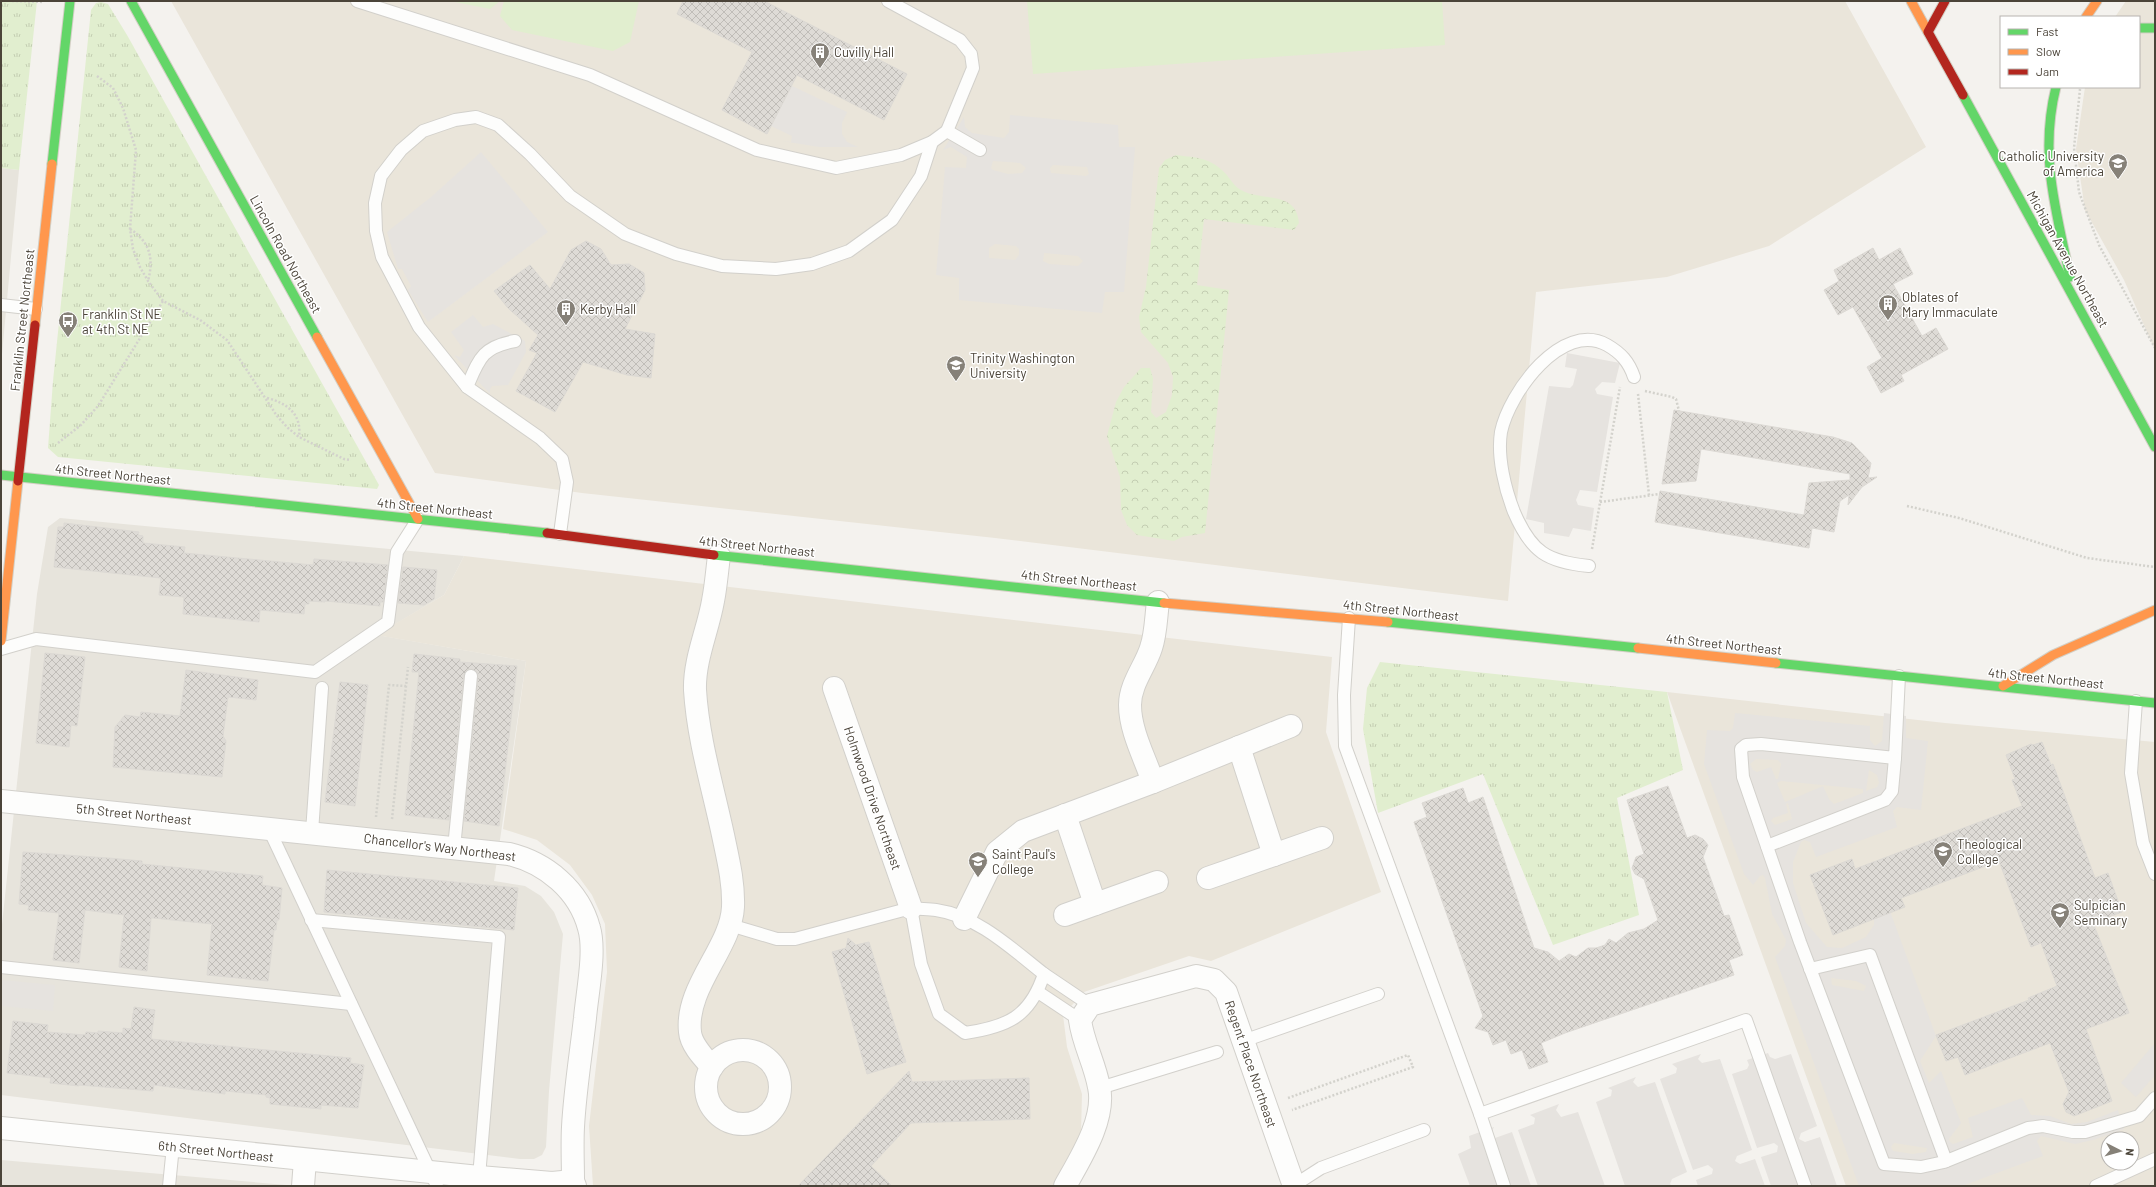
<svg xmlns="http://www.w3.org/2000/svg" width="2156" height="1187" viewBox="0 0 2156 1187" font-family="Barlow,sans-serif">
	<defs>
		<pattern id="grass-tufts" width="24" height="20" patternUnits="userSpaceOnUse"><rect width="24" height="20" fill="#e1eecf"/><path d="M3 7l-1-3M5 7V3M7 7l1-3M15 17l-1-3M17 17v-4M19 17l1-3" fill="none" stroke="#c3cdb2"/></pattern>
		<pattern id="forest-crowns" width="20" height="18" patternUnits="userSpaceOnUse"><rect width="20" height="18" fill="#e1eecf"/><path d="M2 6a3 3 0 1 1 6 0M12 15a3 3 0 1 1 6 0" fill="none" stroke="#c3cdb2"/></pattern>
		<pattern id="building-cross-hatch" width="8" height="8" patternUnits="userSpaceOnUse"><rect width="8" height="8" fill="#dedbd6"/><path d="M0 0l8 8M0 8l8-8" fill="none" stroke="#c0bdb8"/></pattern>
	</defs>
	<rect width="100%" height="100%" fill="#f4f2ee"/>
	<!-- residential -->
	<g fill="#e7e4dc">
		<polygon points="1,168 19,170 1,365"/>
		<polygon points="60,518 464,556 444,595 377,635 526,661 494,881 525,886 541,896 554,912 563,934 549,1091 546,1147 542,1155 534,1159 520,1159 1,1095 1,934 37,594 48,527"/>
		<polygon points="1,1160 298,1186 1,1186"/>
	</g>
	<!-- education -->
	<g fill="#eae5da" fill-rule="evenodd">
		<polygon points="171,1 1845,1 1926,147 1769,246 1667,277 1536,292 1508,601 995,538 582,493 435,473"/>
		<polygon points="2126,1 2155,1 2155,350 2124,280 2085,210 2076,149 2085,87 2139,87 2139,17 2115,17"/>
		<polygon points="464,556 1332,657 1326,732 1381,892 1211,961 1189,956 1084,992 1063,1015 1067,1047 1082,1094 1081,1133 1053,1186 593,1186 589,1126 607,972 605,924 592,895 570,865 537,840 503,829 526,661 376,635 444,595"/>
		<path d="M1667 692 1945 723 2155 742V1186H1846ZM2108 1139H2132V1163H2108Z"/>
	</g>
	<!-- grass -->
	<g fill="url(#grass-tufts)">
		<polygon points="1,1 37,1 19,170 1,168"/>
		<polygon points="101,2 108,4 127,35 379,485 377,489 58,457 48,448 53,381 91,10 96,3"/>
		<polygon points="1380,662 1667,692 1683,770 1617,798 1639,915 1553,945 1483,774 1378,813 1363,729 1367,688"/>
	</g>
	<!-- forest -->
	<path fill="url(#forest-crowns)" d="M1176 155C1197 158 1210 157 1226 174 1230 179 1235 187 1241 190 1262 202 1296 190 1299 223L1294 230 1204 219 1197 285 1229 290 1205 533 1182 537 1174 541 1137 535 1127 525 1121 510 1120 477 1107 436 1116 402 1124 387 1141 368H1150L1153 378 1151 412 1156 418 1166 412 1172 395 1173 377 1168 363 1141 332 1139 317 1146 287 1159 168 1165 160Z"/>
	<!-- garden -->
	<g fill="#e1eecf">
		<polygon points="450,1 500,1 490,9"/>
		<polygon points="504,1 639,1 630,42 613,51 512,30 500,16"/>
		<polygon points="1027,1 1442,1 1445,45 1033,74"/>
	</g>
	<!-- parking -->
	<g fill="#e6e3df" fill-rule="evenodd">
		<polygon points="792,86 847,112 842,123 842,134 847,142 858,147 819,147 782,141 791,142 792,136 771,126"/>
		<path d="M1010 115 1118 125 1119 147H1135L1124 292H1105L1102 313 959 300V278L936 275 945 167 966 168 967 157 951 147 943 150 964 117 965 127 972 133 1004 138 1009 132ZM993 161 1020 163 1026 168 1022 173 1008 174 993 170 991 168ZM1053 165 1087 167 1089 174 1086 176 1051 173 1050 168ZM995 244 1016 246 1019 249V255L1015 260 989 258V248ZM1044 253 1078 256 1083 261 1078 266 1049 264 1043 261Z"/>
		<polygon points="481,152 548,232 428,322 408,290 411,286 402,269 398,269 387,232 431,197"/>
		<polygon points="473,315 483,327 493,324 525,341 526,352 508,385 492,386 490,389 490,394 454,355 460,357 464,350 451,332"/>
		<polygon points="1567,353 1620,363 1615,383 1602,382 1595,389 1597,394 1613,397 1597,492 1580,490 1576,500 1578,505 1594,508 1591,531 1573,528 1569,537 1544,533 1544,523 1526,519 1549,386 1570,388 1573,385 1577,369 1565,367"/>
		<path d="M1735 713 1870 726V740L1875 746 1882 741 1884 713 1906 716V738L1928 741 1921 810 1897 807 1893 811 1897 827 1816 857 1810 842 1804 840 1801 842 1793 862V883L1806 923 1827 947 1842 948 1866 937 1874 925V919L1887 903 1936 1036 1920 1061 1929 1083 1941 1071 1961 1123 1949 1139 1950 1142 1953 1144 1973 1137 1968 1118 2022 1098 2031 1115 2050 1116 2071 1124 2087 1122 2118 1110 2124 1129 2093 1140 2075 1144 2041 1136 2037 1141 2043 1156 1962 1186H1859L1775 957 1785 946 1786 940 1772 914 1765 878 1763 875 1760 876 1753 885 1744 874 1704 764 1707 730 1730 731 1733 728ZM1756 759 1778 760 1781 764 1778 779H1776L1771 767 1757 772 1753 770 1750 764ZM1869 770 1877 775 1879 783 1877 787 1866 791ZM1781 781 1863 789V793L1834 804 1829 799 1823 786 1785 802 1777 783ZM1788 803 1792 819 1775 825 1771 821 1773 818 1788 813 1786 804ZM1831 978 1856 981 1866 986 1864 991 1832 985ZM1894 1143 1927 1148 1926 1152 1913 1154 1893 1151 1891 1147Z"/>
		<polygon points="1,980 55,985 53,1011 1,1006"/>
		<polygon points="2155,1043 2155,1075 2136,1097 2121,1083"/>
		<polygon points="1768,1053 1770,1057 1775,1059 1791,1054 1817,1126 1801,1133 1799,1139 1805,1142 1820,1137 1837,1186 1771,1186 1761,1157 1777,1152 1778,1146 1774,1143 1757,1148 1732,1074 1747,1069 1749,1065 1747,1060"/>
		<polygon points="1701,1054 1698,1059 1702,1063 1720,1059 1752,1150 1737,1156 1735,1161 1740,1164 1755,1159 1765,1186 1698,1186 1696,1180 1712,1174 1713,1169 1708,1165 1693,1170 1660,1079 1676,1073 1677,1068 1672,1064"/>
		<polygon points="1636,1077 1633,1082 1638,1087 1655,1082 1687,1172 1672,1179 1670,1184 1672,1186 1625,1186 1596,1102 1611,1096 1612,1090 1608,1088"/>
		<polygon points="1559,1104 1556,1110 1561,1117 1578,1112 1605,1186 1538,1186 1518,1130 1534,1124 1535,1118 1530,1115"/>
		<polygon points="1494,1127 1491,1133 1495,1138 1512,1132 1531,1186 1470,1186 1458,1154 1471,1148 1469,1136"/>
	</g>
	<!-- building -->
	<g fill="url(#building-cross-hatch)" stroke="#dcd9d4">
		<polygon points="683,1 764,1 907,74 884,120 797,75 767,134 722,110 752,52 677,14"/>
		<polygon points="586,241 601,249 611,265 629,264 644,273 645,290 625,329 655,334 651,378 627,375 583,362 555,412 516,391 537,353 529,350 538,335 508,308 494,291 530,265 550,289 571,250"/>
		<polygon points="1873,248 1879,260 1900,248 1913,274 1893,284 1922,336 1936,328 1948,349 1901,375 1904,381 1881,393 1867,367 1882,358 1853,307 1838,315 1824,290 1839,281 1834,270"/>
		<polygon points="1674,410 1833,437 1852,443 1871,463 1868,478 1877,477 1862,487 1848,505 1849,495 1840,501 1834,532 1812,528 1809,548 1655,522 1660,491 1804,515 1809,483 1850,480 1850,474 1701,449 1696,481 1662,484"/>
		<polygon points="64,523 139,532 138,535 143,536 143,543 185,547 184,553 313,565 314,559 388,565 383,602 380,602 380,606 325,601 325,602 309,601 309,604 305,604 304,614 260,610 259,622 183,614 184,597 159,595 161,578 54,567 58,527 64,527"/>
		<polygon points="403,567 437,570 434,599 424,605 398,603"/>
		<polygon points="45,653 85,657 77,726 71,725 69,747 36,743"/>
		<polygon points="414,654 460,659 460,662 517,666 499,826 464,821 478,677 478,673 472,669 468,669 464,675 449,820 405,815 419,672 412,672"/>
		<polygon points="186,670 258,680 256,700 228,697 223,736 226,741 222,777 113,767 115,727 125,715 140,717 141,712 180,716"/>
		<polygon points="340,682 368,685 355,806 325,802"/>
		<polygon points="2042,742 2051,765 2053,764 2095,878 2108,873 2122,912 2093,923 2129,1013 2086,1029 2112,1101 2074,1116 2066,1112 2063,1104 2069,1092 2050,1043 1965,1075 1958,1057 1946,1061 1936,1035 2029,1000 2028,998 2057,986 2041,943 2031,947 1999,861 1901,898 1905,907 1833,935 1810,875 1852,859 1855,869 2022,806 2012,780 2015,779 2006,755 2031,744 2033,745"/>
		<polygon points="1668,786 1687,838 1695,835 1703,839 1708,845 1703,857 1724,916 1729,915 1743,955 1729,960 1734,975 1565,1033 1541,1043 1548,1062 1529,1069 1522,1050 1511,1054 1506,1040 1493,1045 1488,1032 1475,1028 1483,1016 1414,822 1427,817 1422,803 1463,788 1468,803 1483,797 1534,948 1548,952 1559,961 1569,954 1576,957 1588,948 1596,948 1605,945 1609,939 1616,943 1628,933 1644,929 1658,920 1644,879 1635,874 1632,868 1636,857 1644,854 1627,800"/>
		<polygon points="23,852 108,858 142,861 142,864 263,876 262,885 282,888 279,920 277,920 276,930 274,930 268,981 207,975 212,924 153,918 151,918 147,971 119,967 124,915 85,910 79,963 53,960 59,913 28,910 29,905 19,904"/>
		<polygon points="327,870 518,888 514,930 324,912"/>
		<polygon points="848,938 856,945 869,942 906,1062 867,1074 832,952 846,948"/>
		<polygon points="134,1007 155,1010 151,1039 351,1058 350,1063 364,1065 358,1108 321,1105 321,1109 270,1104 270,1098 266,1097 266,1095 225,1091 225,1094 154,1085 153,1091 79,1085 79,1086 50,1083 51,1078 7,1073 13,1021 48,1025 47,1032 85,1035 86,1032 98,1033 98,1031 123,1033 123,1028 131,1029"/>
		<polygon points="909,1071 912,1082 1029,1078 1030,1119 911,1123 871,1166 892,1186 798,1186"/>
	</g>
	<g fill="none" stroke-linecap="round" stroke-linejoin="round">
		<defs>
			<g id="lane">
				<polyline points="357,1 590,75 757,150 836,168 901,155 932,142 947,131 980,150"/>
				<polyline points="888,1 960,40 971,54 973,68 947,131"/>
				<polyline points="1,305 36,309"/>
				<path d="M467 387C479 359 482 347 515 341"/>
				<polyline points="560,534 567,482 562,459 540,438 467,387 419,327 382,257 376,231 375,203 381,176 401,150 423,131 455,120 476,117 498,125 530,154 570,196 625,234 676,254 722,266 776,269 812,264 849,251 892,220 921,176 932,142"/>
				<path d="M1589 566C1547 562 1531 552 1514 512 1505 489 1497 457 1501 432 1509 393 1562 320 1607 345 1621 353 1629 362 1634 377"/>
				<polyline points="1349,618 1344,695 1345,746 1480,1114 1504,1186"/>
				<polyline points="1,649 36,639 315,672 388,622 397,552 418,519"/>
				<polyline points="1899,676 1895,758 1761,744 1746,745 1741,749 1743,777 1800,942 1884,1164 1921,1167 1944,1162 2028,1128 2043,1126 2073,1132 2085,1132 2139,1116 2155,1098"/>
				<polyline points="2136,701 2131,773 2143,843 2155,874"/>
				<polyline points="268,827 437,1186"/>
				<polyline points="312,832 322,688"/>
				<polyline points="1767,846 1885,800 1892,791 1895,758"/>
				<polyline points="454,848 471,676"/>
				<polyline points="311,920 499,937 479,1177"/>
				<path d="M730 925 777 939H795L911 908 921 964 939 1014 965 1033C1007 1027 1030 1017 1044 974 1012 949 978 916 936 910 928 909 919 909 911 908"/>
				<polyline points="1,967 351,1004"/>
				<polyline points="1810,969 1870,955 1946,1161"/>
				<polyline points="1044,974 1090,1005"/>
				<polyline points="1038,992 1080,1020"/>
				<polyline points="1243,1041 1378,994"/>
				<polyline points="1100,1088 1217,1052"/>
				<polyline points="1480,1114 1746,1020 1805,1186"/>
				<polyline points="169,1186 173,1146"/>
				<polyline points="1293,1186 1321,1168 1424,1130"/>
				<polyline points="2096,1186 2155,1159"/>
			</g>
			<g id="street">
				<polyline points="834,688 911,908"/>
				<polyline points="1239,747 1274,855"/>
				<polyline points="1153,782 1291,726"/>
				<path d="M1 801 509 854C546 863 579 890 589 928 596 951 587 994 585 1018 581 1054 575 1090 573 1127 572 1145 573 1163 573 1181"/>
				<polyline points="1065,815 1095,904"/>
				<polyline points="1208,878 1322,838"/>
				<polyline points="1065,915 1157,882"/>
				<path d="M964 919 997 852 1023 831 1153 782C1145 758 1130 731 1130 705 1130 684 1145 667 1151 648 1156 634 1156 616 1158 602"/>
				<circle cx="743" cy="1087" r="37"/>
				<path d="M712 1067C704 1058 691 1045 690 1032 685 987 731 948 733 907 734 883 728 859 723 835 713 788 698 739 695 690 694 660 708 630 713 601 716 586 717 571 719 556"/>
				<polyline points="1,1128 479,1177 552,1183 573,1181 575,1186"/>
				<polyline points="303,1186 305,1160"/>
				<path d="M1065 1186C1080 1159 1106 1119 1099 1087 1095 1064 1083 1043 1080 1020L1090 1005 1196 976 1214 980 1226 992 1294 1186"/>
			</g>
			<g id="fast">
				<polyline points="131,1 317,337"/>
				<polyline points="2139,28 2155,28"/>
				<path d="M2056 87C2039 155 2056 210 2070 277"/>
				<polyline points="1963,95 2155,447"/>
				<polyline points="52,164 70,1"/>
				<polyline points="1,475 547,533"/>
				<polyline points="714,555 1164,603"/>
				<polyline points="1388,622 1638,648"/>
				<polyline points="1776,663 2155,703"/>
			</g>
			<g id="slow">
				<polyline points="1911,1 1928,32"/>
				<polyline points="2086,17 2097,1"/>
				<polyline points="35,325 52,164"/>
				<polyline points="317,337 418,519"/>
				<polyline points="1164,603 1388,622"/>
				<polyline points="1,641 18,481"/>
				<polyline points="1638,648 1776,663"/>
				<polyline points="2003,686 2053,655 2155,610"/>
			</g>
			<g id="jam">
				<polyline points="1945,1 1928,32 1963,95"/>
				<polyline points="18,481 35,325"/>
				<polyline points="547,533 714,555"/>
			</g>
		</defs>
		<!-- lane casing -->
		<use href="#lane" stroke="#d2d0cb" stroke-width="14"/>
		<!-- street casing -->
		<use href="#street" stroke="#d2d0cb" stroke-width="24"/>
		<!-- fast casing -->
		<use href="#fast" stroke="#d3cfc5" stroke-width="11"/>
		<!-- slow casing -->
		<use href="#slow" stroke="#d3cfc5" stroke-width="11"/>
		<!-- jam casing -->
		<use href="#jam" stroke="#d3cfc5" stroke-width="11"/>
		<!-- path -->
		<g stroke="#d3d2cc" stroke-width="2.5" stroke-dasharray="2 2" stroke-linecap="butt">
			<polyline points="12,1 44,2"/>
			<polyline points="97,76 113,88 123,108 136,150 130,229 133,249 140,267 148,281 163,301 200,320 227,340 277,416 288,428 299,437 344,459 351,460"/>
			<polyline points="2080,89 2074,148 2079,192 2099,245 2155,348"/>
			<path d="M130 229C150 242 154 258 148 281"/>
			<polyline points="1645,391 1672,397 1676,399 1679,411"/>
			<polyline points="1638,394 1649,495"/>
			<path d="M267 398C287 403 302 414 299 437"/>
			<polyline points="58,443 81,425 98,406 163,301"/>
			<polyline points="1600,502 1660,494"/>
			<polyline points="1907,506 1959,518 2087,558 2155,567"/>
			<polyline points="1592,549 1620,387"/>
			<polyline points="376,817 389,685 406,686"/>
			<polyline points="392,819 408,667"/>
			<polyline points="1288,1098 1408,1055 1413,1067 1292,1110"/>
		</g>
		<!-- lane -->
		<use href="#lane" stroke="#fdfdfc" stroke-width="12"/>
		<!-- street -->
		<use href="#street" stroke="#fdfdfc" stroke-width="22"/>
		<!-- fast -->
		<use href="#fast" stroke="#63d668" stroke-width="9"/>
		<!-- slow -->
		<use href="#slow" stroke="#ff974d" stroke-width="9"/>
		<!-- jam -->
		<use href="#jam" stroke="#b3261e" stroke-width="9"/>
	</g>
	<!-- icons -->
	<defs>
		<symbol id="building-pin" viewBox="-11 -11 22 30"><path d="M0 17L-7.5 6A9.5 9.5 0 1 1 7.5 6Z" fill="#868178" stroke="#fff"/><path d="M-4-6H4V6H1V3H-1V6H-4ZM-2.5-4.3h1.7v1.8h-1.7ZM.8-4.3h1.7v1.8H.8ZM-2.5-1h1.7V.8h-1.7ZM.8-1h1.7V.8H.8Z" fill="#fff"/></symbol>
		<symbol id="university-pin" viewBox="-11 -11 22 30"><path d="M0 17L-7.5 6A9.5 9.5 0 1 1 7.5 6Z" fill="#868178" stroke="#fff"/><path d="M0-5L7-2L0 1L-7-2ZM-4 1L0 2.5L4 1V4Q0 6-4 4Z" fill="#fff"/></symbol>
		<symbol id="bus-pin" viewBox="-11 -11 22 30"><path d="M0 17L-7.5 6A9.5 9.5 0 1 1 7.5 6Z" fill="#868178" stroke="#fff"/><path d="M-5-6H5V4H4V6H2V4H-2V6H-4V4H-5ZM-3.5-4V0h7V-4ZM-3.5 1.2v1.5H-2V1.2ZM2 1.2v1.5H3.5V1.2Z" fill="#fff"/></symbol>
		<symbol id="school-pin" viewBox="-11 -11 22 30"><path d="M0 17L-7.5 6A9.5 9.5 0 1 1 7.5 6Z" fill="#868178" stroke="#fff"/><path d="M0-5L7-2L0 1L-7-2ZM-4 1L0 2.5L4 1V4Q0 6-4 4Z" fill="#fff"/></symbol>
	</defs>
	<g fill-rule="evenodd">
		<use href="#building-pin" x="809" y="41" width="22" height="30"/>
		<use href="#university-pin" x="2107" y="152" width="22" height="30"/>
		<use href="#building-pin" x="1877" y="293" width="22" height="30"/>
		<use href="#building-pin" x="555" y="298" width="22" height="30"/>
		<use href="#bus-pin" x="57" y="310" width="22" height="30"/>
		<use href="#university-pin" x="945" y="354" width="22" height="30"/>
		<use href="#school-pin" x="1932" y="840" width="22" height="30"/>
		<use href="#university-pin" x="967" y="850" width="22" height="30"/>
		<use href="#school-pin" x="2049" y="901" width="22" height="30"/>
	</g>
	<g text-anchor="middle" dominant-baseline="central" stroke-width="3" stroke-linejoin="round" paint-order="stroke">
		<!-- poi labels -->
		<g font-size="13" fill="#4b4439" stroke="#fff" text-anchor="start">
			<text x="834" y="52">Cuvilly Hall</text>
			<text x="2104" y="156" text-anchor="end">Catholic University<tspan x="2104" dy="15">of America</tspan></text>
			<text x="1902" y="297">Oblates of<tspan x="1902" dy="15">Mary Immaculate</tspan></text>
			<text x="580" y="309">Kerby Hall</text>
			<text x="82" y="314">Franklin St NE<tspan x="82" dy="15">at 4th St NE</tspan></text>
			<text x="970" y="358">Trinity Washington<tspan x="970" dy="15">University</tspan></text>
			<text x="1957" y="844">Theological<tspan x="1957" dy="15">College</tspan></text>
			<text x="992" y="854">Saint Paul's<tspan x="992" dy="15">College</tspan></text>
			<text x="2074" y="905">Sulpician<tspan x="2074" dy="15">Seminary</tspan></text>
		</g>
		<!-- street labels -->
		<g font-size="13" fill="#4b4439" stroke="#fff">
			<text transform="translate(286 254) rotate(61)">Lincoln Road Northeast</text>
			<text transform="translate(2068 259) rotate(61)">Michigan Avenue Northeast</text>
			<text transform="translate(22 320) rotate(-84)">Franklin Street Northeast</text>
			<text transform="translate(113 474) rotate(6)">4th Street Northeast</text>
			<text transform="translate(435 508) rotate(6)">4th Street Northeast</text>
			<text transform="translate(757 546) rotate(6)">4th Street Northeast</text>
			<text transform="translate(1079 580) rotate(6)">4th Street Northeast</text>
			<text transform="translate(1401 610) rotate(6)">4th Street Northeast</text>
			<text transform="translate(1724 644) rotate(6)">4th Street Northeast</text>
			<text transform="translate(2046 678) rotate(6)">4th Street Northeast</text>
			<text transform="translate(873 798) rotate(71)">Holmwood Drive Northeast</text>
			<text transform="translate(134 814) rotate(6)">5th Street Northeast</text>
			<text transform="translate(440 847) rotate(7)">Chancellor's Way Northeast</text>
			<text transform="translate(1251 1064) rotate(71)">Regent Place Northeast</text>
			<text transform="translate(216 1151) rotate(6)">6th Street Northeast</text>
		</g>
	</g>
	<!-- border -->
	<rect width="2156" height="1187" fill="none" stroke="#4b4439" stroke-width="4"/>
	<!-- legend -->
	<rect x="2000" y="16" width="140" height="72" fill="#ffffff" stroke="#b7b4b0"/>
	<rect x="2008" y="29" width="20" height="6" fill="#63d668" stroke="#b7b4b0"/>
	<text x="2036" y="36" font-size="12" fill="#4b4439">Fast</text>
	<rect x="2008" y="49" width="20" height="6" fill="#ff974d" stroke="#b7b4b0"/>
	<text x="2036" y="56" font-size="12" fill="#4b4439">Slow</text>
	<rect x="2008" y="69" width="20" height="6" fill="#b3261e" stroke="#b7b4b0"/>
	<text x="2036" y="76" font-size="12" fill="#4b4439">Jam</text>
	<!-- north arrow -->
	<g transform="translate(2120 1151) rotate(96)"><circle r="19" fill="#ffffff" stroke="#b7b4b0"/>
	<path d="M0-3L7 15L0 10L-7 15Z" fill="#868178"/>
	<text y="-6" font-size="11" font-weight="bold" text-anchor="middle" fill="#4b4439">N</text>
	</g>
</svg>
